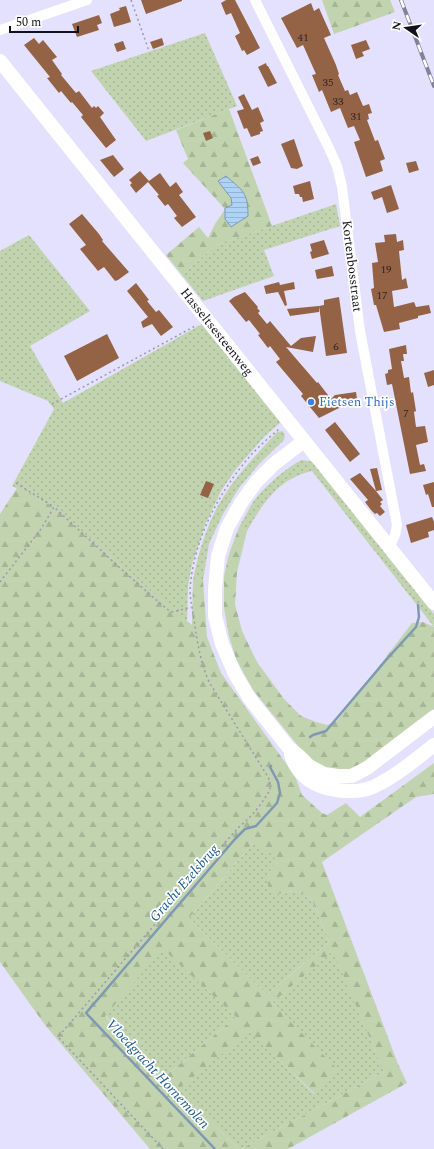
<svg xmlns="http://www.w3.org/2000/svg" width="434" height="1149" viewBox="0 0 434 1149" font-family="Spectral,serif">
	<defs>
		<pattern id="grass-dots" width="8" height="8" patternUnits="userSpaceOnUse"><rect width="8" height="8" fill="#c1d4af"/><path d="M2 2h.1M6 6h.1" fill="none" stroke="#a5b596" stroke-width="1.8" stroke-linecap="round"/></pattern>
		<pattern id="forest-firs" width="22" height="20" patternUnits="userSpaceOnUse"><rect width="22" height="20" fill="#c1d4af"/><path d="M5 1l3.5 6h-7zM16 11l3.5 6h-7z" fill="#a5b596"/></pattern>
		<pattern id="water-rules" width="6" height="5" patternUnits="userSpaceOnUse"><rect width="6" height="5" fill="#aed3f6"/><path d="M0 2.5h6" fill="none" stroke="#95b4d2"/></pattern>
	</defs>
	<rect width="100%" height="100%" fill="#e4e1fe"/>
	<!-- grass -->
	<g fill="url(#grass-dots)">
		<polygon points="205,33 237,106 146,141 91,71"/>
		<polygon points="336,204 340,226 264,250 274,276 203,301 182,275 216,245"/>
		<polygon points="29,235 90,311 30,346 63,403 202,324 282,421 264,437 236,469 221,491 205,525 192,564 188,587 187,622 117,563 54,507 12,486 54,409 48,401 0,381 0,251"/>
		<path d="M282 431 285 434 284 440 260 463 239 488 223 514 209 544 203 580H193C198 553 208 521 222 499 237 474 258 453 277 432Z"/>
		<path d="M301 460 309 461 315 463 434 614V627L312 471C278 479 263 503 247 531L239 527C244 519 248 510 253 502 264 487 285 469 301 460Z"/>
		<polygon points="254,842 273,854 277,862 267,875 278,894 298,890 312,900 329,942 267,995 189,918"/>
		<polygon points="163,948 236,1017 163,1078 105,1015"/>
		<polygon points="333,950 384,1072 241,1149 239,1149 177,1090 249,1031 314,1094 337,1070 272,1003"/>
	</g>
	<!-- forest -->
	<g fill="url(#forest-firs)" fill-rule="evenodd">
		<polygon points="322,0 390,0 395,12 334,34"/>
		<polygon points="229,109 272,226 216,245 182,275 166,255 199,227 208,238 215,224 225,209 183,163 188,159 176,130"/>
		<path d="M17 488 54 507 117 563 192 625 193 580H203L207 637 221 673 295 776 302 795 322 813 327 815 346 803 360 817 434 763V794L416 797 322 862 398 1064 407 1083 288 1149H241L384 1072 333 951 272 1003 338 1070 315 1094 249 1032 177 1090 239 1149H150L45 1025 0 962V514ZM253 843 272 854 277 862 267 875 269 891 278 894 298 890 312 900 329 942 267 995 189 918ZM163 949 236 1017 163 1078 105 1016Z"/>
		<polygon points="239,527 247,531 237,572 235,604 242,631 257,662 284,699 301,716 316,722 327,725 337,721 412,623 423,622 434,627 434,709 363,763 349,769 340,770 323,768 307,757 253,690 236,659 229,636 224,608 224,576 229,554"/>
	</g>
	<!-- water -->
	<path fill="url(#water-rules)" stroke="#7f98b4" d="M226 176C243 191 248 192 248 216L231 227 225 219V208L232 205 231 198 218 181Z"/>
	<g fill="none" stroke-linecap="round" stroke-linejoin="round">
		<!-- stream -->
		<g stroke="#7f98b4" stroke-width="2.5">
			<polyline points="310,737 313,735 326,731 386,660 416,627 419,617 418,605"/>
			<polyline points="215,1149 86,1013 235,839 245,829 256,826 277,803 280,793 278,782 270,767 271,766"/>
		</g>
	</g>
	<!-- building -->
	<g fill="#946245">
		<polygon points="141,0 182,0 182,1 146,14"/>
		<polygon points="226,0 235,0 260,48 247,55 244,50 242,51 235,36 240,33 231,13 226,15 221,3"/>
		<polygon points="311,3 314,11 319,8 331,35 324,38 336,65 339,74 338,75 345,91 348,90 350,95 357,92 363,106 369,104 372,113 368,114 369,119 367,120 375,141 378,140 385,159 380,161 383,171 366,177 354,142 360,140 354,126 348,128 340,108 331,112 322,90 319,92 312,75 316,74 303,45 297,48 281,18"/>
		<polygon points="126,6 131,22 114,27 110,14 120,10 119,8"/>
		<polygon points="99,15 102,23 97,25 99,30 77,37 72,24"/>
		<polygon points="34,38 39,44 43,40 57,57 52,60 62,74 61,75 76,93 79,91 92,108 94,106 96,108 98,106 104,113 100,117 116,140 106,148 81,117 83,115 72,102 71,103 61,91 59,93 47,78 50,77 24,45"/>
		<polygon points="162,38 164,45 153,49 150,42"/>
		<polygon points="366,40 370,49 362,52 364,56 356,59 351,45"/>
		<polygon points="123,41 126,49 117,52 114,44"/>
		<polygon points="266,63 267,66 268,66 277,83 268,87 258,67"/>
		<polygon points="244,94 252,110 258,107 264,121 260,123 263,131 260,132 260,134 251,137 247,128 244,129 237,111 244,109 238,97"/>
		<polygon points="210,131 213,138 206,141 203,133"/>
		<polygon points="294,139 303,166 297,169 291,168 281,144"/>
		<polygon points="113,155 124,169 114,177 100,160"/>
		<polygon points="258,156 261,163 253,166 250,159"/>
		<polygon points="416,161 419,170 409,173 406,163"/>
		<polygon points="140,171 149,181 160,173 170,187 176,182 183,192 179,195 196,217 182,227 174,218 177,216 168,204 165,206 157,196 159,195 148,182 136,193 130,185 132,183 129,180"/>
		<polygon points="310,181 314,199 303,202 302,197 300,197 299,194 295,194 293,186"/>
		<polygon points="391,185 399,209 387,213 382,197 374,200 371,192"/>
		<polygon points="82,214 99,234 103,240 102,241 129,272 118,280 115,281 104,267 98,271 80,249 86,245 69,224"/>
		<polygon points="396,234 397,242 403,240 404,250 399,251 402,280 406,278 408,288 392,291 394,307 414,302 416,307 429,305 431,313 418,316 418,318 399,323 400,329 384,332 376,305 374,305 371,289 374,288 372,263 378,262 375,243 385,242 384,235"/>
		<polygon points="324,240 329,254 312,259 310,252 312,251 310,244"/>
		<polygon points="332,266 334,276 317,279 315,270"/>
		<polygon points="279,282 280,285 294,282 295,289 284,291 287,305 285,306 278,292 266,294 264,286"/>
		<polygon points="136,283 149,300 147,301 156,312 159,310 173,327 161,336 152,324 143,328 141,322 148,317 127,291"/>
		<polygon points="245,292 258,307 257,308 260,311 258,313 267,324 270,321 291,346 301,338 316,336 313,352 286,347 317,383 318,382 331,399 335,395 356,392 357,399 319,418 301,396 303,394 276,362 280,359 270,346 268,348 258,335 260,334 249,320 246,322 229,301 234,297"/>
		<polygon points="339,297 347,353 326,356 319,306 324,305 324,300"/>
		<polygon points="319,306 319,312 290,316 287,309"/>
		<polygon points="107,334 119,358 77,381 64,356"/>
		<polygon points="406,345 407,354 403,354 404,361 401,361 404,378 409,377 411,393 413,392 416,411 414,412 416,427 425,426 428,442 416,445 420,465 424,464 426,471 410,474 392,384 387,385 385,374 388,373 388,370 392,369 389,349"/>
		<polygon points="434,370 434,385 428,387 424,373"/>
		<polygon points="335,422 360,454 350,462 325,430"/>
		<polygon points="377,468 382,490 376,491 383,500 380,502 382,504 380,506 385,512 380,516 377,513 375,514 371,510 365,502 368,500 350,479 360,473 376,491 370,469"/>
		<polygon points="206,481 214,484 208,498 200,495"/>
		<polygon points="434,482 434,507 432,507 428,494 426,495 423,485"/>
		<polygon points="432,517 434,522 434,530 428,532 429,537 411,543 406,525"/>
	</g>
	<g fill="none" stroke-linecap="round" stroke-linejoin="round">
		<!-- path -->
		<g stroke="#9b98ae" stroke-width="1.5" stroke-dasharray="2 3" stroke-linecap="butt">
			<polyline points="131,0 149,51"/>
			<polyline points="52,404 197,325"/>
			<polyline points="16,483 54,507"/>
			<polyline points="0,582 41,529 54,507 119,567 162,605 171,612 177,611 191,607"/>
			<path d="M163 1149 58 1037 157 922 173 901 238 828 252 815 261 804 270 790V781L268 777 209 682C199 659 197 638 193 614 192 605 190 599 190 590 193 540 219 491 252 454 260 445 270 437 279 429"/>
		</g>
		<!-- street -->
		<g stroke="#fff" stroke-width="10">
			<polyline points="255,0 329,148 337,166 342,187 360,331 397,525 395,535 389,548"/>
			<polyline points="0,30 87,0"/>
		</g>
		<!-- secondary -->
		<g stroke="#fff" stroke-width="14">
			<path id="s1" d="M0 61 434 603"/>
			<polyline points="304,441 274,464 256,482 241,503 227,528 218,556 215,589 215,616 222,644 235,674 250,699 289,748 299,756 309,766 324,774 338,776 352,776 367,768 434,717"/>
			<path d="M291 754C293 762 297 769 303 775 318 791 353 795 373 787 395 777 415 760 434 745"/>
		</g>
		<defs>
			<polyline id="rail" points="401,0 434,86"/>
		</defs>
		<!-- rail casing -->
		<use href="#rail" stroke="#848296" stroke-width="4"/>
		<!-- rail -->
		<use href="#rail" stroke="#fff" stroke-width="2.5" stroke-dasharray="8" stroke-linecap="butt"/>
	</g>
	<!-- markers -->
	<circle fill="#3f7fe0" stroke="#fff" stroke-width="1.5" cx="311" cy="402" r="4"/>
	<g text-anchor="middle" dominant-baseline="central" stroke-width="3.5" stroke-linejoin="round" paint-order="stroke">
		<!-- number labels -->
		<g font-size="11" fill="#322425">
			<text x="303" y="37">41</text>
			<text x="328" y="82">35</text>
			<text x="338" y="101">33</text>
			<text x="356" y="116">31</text>
			<text x="386" y="269">19</text>
			<text x="382" y="295">17</text>
			<text x="336" y="346">6</text>
			<text x="406" y="413">7</text>
		</g>
		<!-- street labels -->
		<g font-size="13" fill="#12101a" stroke="#fff">
			<text transform="translate(352 266) rotate(83)">Kortenbosstraat</text>
			<text stroke="none"><textPath href="#s1" startOffset="347">Hasseltsesteenweg</textPath></text>
		</g>
		<!-- shop labels -->
		<g font-size="13" fill="#366cbe" stroke="#fff" text-anchor="start">
			<text x="319" y="402">Fietsen Thijs</text>
		</g>
		<!-- water labels -->
		<g font-size="14" font-style="italic" fill="#165a8e" stroke="#fff">
			<text transform="translate(184 883) rotate(-49)">Gracht Ezelsbrug</text>
			<text transform="translate(158 1074) rotate(47)">Vloedgracht Hornemolen</text>
		</g>
	</g>
	<!-- north arrow -->
	<g transform="translate(406 28) rotate(283)" stroke="#ffffff" stroke-width="3" paint-order="stroke">
	<path d="M0-3L7 15L0 10L-7 15Z" fill="#12101a"/>
	<text y="-6" font-size="11" font-weight="bold" text-anchor="middle" fill="#12101a">N</text>
	</g>
	<!-- scale -->
	<path d="M10 26v6h68v-6" fill="none" stroke="#12101a" stroke-width="2"/>
	<text x="16" y="26" font-size="12" fill="#12101a" stroke="#ffffff" stroke-width="3" paint-order="stroke">50 m</text>
</svg>
